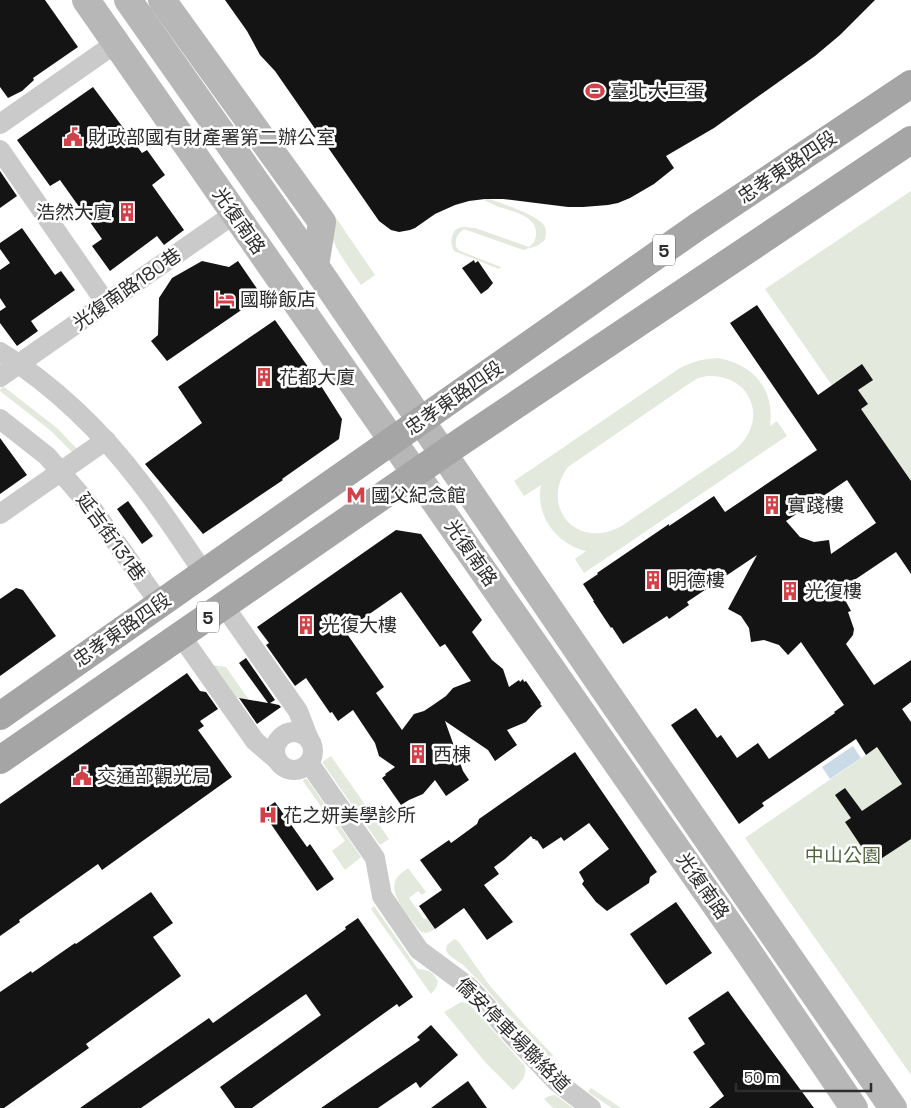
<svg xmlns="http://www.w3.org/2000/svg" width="911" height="1108" font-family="'Space Grotesk','Noto Sans TC',sans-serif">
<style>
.green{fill:#e3e9dc;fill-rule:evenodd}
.water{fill:#cadbe7}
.building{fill:#141414;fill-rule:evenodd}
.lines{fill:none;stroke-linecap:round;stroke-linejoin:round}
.minor{stroke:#cacaca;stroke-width:20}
.secondary{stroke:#b7b7b7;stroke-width:28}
.primary{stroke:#a5a5a5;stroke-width:28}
.labels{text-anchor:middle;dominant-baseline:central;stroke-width:5;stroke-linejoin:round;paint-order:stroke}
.shield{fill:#fff;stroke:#6c6c6c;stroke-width:1}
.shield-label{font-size:18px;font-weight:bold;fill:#2d2d2d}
.poi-label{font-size:19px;fill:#2d2d2d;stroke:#fff;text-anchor:start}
.street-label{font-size:19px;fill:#2d2d2d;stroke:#fff}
.park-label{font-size:19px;fill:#50643f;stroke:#fff}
</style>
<rect width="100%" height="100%" fill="#fff"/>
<!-- green -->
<g class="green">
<polygon points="911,191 911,499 765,289"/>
<path d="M485,199H489C501,203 536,215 543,224C547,229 546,234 545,240L537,246L523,250L464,229C457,234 455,239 456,247L460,251L501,267L499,269L454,251C450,243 451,237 455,230L462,227L475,228L529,247C534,243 536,240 536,233C537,216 512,211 499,207C494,205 489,202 484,200Z"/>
<path d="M334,215L375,275L361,285C347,264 330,245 328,219Z"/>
<path d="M718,358C753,364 775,389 770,426L777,421L787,436L584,573L575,559L586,551C556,544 535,515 541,485L524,496L514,481L680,368C694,361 703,359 718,358ZM707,376C752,374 769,420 736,449L620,527C576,550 539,506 568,467L690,383L698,378Z"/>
<polygon points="3,386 57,428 79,451 75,455 51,431 0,391 1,388"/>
<polygon points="212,665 226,667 249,700 235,697"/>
<polygon points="911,724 911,1075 745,838"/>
<polygon points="331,756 389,839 380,845 322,762"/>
<polygon points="304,779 307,779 361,857 345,870 332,851 345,841 303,781"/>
<path d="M408,868L426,892L422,895L418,891L409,898L424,919L427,918L435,929C429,933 426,934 420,931C411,919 390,897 395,882C397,875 403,872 408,868Z"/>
<path d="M374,906L418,969C429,970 432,971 438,981L436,988L431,994L371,909Z"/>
<polygon points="454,939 458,941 490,986 529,1030 553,1055 550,1058 509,1015 481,983 463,965 449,955 446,950 447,945"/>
<path d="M461,1002L466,1003L470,1005L525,1066C527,1077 521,1082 513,1090L485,1062L444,1012Z"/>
<polygon points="591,1088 621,1108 612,1108 588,1092"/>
<polygon points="555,1095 573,1108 553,1108 544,1099 549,1096"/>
</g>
<!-- water -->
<polygon class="water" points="853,746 861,758 830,779 822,767"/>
<!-- building -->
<g class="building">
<polygon points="0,0 45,0 78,47 33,78 34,80 22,91 8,98 0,87"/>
<polygon points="225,0 875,0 840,35 815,56 714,128 666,156 674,168 654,184 630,198 618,203 608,205 583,207 568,207 503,199 485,199 469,201 455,205 435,214 415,228 410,230 399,232 391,230 379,221 275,71 260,55 247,31"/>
<polygon points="93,87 142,153 147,150 165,175 152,185 184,230 164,245 157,236 110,271 92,246 102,239 60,180 50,186 17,140"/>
<polygon points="0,171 17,196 0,208"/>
<polygon points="22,228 55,275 61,271 75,290 31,321 38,331 17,346 0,323 0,311 6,307 0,298 0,270 10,263 0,249 0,243"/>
<polygon points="474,260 475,263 478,261 493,283 488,289 481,294 462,268"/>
<polygon points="202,261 229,267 238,261 262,296 167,361 151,341 158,335 159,298 172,278"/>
<path d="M757,305L818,395L862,364L873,380L858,390L868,404L861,409L911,481V574L896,552L844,587V598L851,611L848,612L854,629L853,635L846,644L874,685L911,660V702L902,709L911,722V839L873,864L845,822L851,818L835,795L845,788L862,811L902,784L877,747L866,755L856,739L762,803L764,806L739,824L671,725L696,708L717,738L721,735L737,758L758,743L769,759L835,713L834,712L844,705L801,642L788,655L779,645L764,640L751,642L749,628L741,616L728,609L757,555L687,602L689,605L669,619L667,616L623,644L612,627L611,628L593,601H594L583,584L598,574L597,573L669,524V526L714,496L725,512L817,450L730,323ZM847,480L876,523L831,554L829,540L814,542L800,537L786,521Z"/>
<polygon points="275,320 318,381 342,419 339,439 282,479 283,480 203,534 145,464 202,423 178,387"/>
<polygon points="0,438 27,475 0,494"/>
<polygon points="128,501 153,536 142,544 117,509"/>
<path d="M396,530L421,534L482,620L472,632L492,660L503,669L509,687L519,680L520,682L523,679L524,682L526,681L541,703L540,704L542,706L537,710L526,722L507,730L517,745L495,761L488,750L445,721L463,771L469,780L446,796L435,780L423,794L409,800L401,805L382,778L386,775L385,774L395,767L379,756L375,743L353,710L338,721L332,712L330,713L306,678L295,686L266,645L269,643L257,627ZM401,592L440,647L445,644L471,681L453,688L446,696L433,705L424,711L414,714L402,730L376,693L384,687L345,631Z"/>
<polygon points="16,588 23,590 56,636 0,676 0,599"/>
<polygon points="246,658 275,700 270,703 279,705 281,707 257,724 239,698 268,703 239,663"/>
<polygon points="187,673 200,691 206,692 218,709 200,721 204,726 198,730 232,777 102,870 98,864 19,920 20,922 0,936 0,804"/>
<polygon points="575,752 657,872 650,877 649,883 607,911 596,902 582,884 584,881 579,872 609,849 589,823 564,841 561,837 543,849 537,840 536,841 535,839 533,839 531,836 505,859 494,867 499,874 484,885 513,922 487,940 464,908 435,929 419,906 442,890 420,860 449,840 451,843 477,824 479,819"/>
<polygon points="275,802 307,847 310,844 334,879 317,891 262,811"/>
<polygon points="151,892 173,923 153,937 181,976 86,1044 89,1048 4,1108 0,1108 0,992 31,971 32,973 75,943 76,944"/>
<polygon points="676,902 712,953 666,985 630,934"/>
<polygon points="358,918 413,997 399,1007 397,1004 252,1108 235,1108 220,1087 321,1015 306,994 141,1108 80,1108 209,1018 213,1023 346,929 345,927"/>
<polygon points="728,991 746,1016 814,1108 709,1108 724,1096 693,1052 705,1044 688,1018"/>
<polygon points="431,1025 458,1055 420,1088 416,1082 378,1108 321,1108 420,1040 417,1037"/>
<polygon points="468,1081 487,1108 431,1108"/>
</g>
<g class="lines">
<!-- minor -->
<g class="minor">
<polyline points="0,124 116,43"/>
<polyline points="0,150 106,303"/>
<path d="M0,352C53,384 103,433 140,482C163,511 183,543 204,573"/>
<polyline points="0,377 234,214"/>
<polyline points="0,419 47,456 91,507 160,604"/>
<polyline points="0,514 106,440"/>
<polyline points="224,606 298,711 308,737"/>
<polyline points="181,636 255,741 276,759"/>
<circle cx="294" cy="751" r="19"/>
<polyline points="309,763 375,858 382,896 419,950 469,987 514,1037 557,1082 591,1108"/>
</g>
<!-- secondary -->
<g class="secondary">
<polyline points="86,0 747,950 854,1108"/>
<polyline points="128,0 315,266"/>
<polyline points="162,0 322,222 315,266 617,708 893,1108"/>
</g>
<!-- primary -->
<g class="primary">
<polyline points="0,716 697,227 911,84"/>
<polyline points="0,760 462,441 911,140"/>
</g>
</g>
<!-- icons -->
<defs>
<g id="stadium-bare" transform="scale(1.5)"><path d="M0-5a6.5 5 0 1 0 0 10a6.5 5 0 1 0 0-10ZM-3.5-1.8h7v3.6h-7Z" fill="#d34148" stroke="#fff" stroke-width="2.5" paint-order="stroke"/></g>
<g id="civic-bare" transform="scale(1.5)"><path d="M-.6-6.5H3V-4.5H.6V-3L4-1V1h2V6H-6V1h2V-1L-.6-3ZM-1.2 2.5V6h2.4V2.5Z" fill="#d34148" stroke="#fff" stroke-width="2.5" paint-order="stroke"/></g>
<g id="building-bare" transform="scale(1.5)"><path d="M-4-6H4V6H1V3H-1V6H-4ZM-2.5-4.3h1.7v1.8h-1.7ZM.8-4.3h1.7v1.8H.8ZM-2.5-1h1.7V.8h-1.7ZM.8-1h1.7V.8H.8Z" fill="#d34148" stroke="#fff" stroke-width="2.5" paint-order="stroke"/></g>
<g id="hotel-bare" transform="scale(1.5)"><path d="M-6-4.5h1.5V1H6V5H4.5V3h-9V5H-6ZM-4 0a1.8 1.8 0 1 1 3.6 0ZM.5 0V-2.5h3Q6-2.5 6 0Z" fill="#d34148" stroke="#fff" stroke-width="2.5" paint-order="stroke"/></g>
<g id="metro-bare" transform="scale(1.5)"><path d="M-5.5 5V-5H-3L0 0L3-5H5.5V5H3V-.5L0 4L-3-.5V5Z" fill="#d34148" stroke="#fff" stroke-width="2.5" paint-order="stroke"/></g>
<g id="hospital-bare" transform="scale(1.5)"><path d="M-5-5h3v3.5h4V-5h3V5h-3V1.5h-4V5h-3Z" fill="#d34148" stroke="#fff" stroke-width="2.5" paint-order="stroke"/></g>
</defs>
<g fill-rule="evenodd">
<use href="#stadium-bare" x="595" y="91"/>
<use href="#civic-bare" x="73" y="137"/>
<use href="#building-bare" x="127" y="212"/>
<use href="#hotel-bare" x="225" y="299"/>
<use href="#building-bare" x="264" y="377"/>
<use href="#metro-bare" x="356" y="495"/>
<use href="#building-bare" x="772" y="505"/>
<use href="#building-bare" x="653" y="580"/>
<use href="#building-bare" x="790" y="591"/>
<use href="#building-bare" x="306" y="625"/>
<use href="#building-bare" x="418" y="754"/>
<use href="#civic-bare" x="82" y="776"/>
<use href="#hospital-bare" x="268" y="815"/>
</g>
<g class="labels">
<!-- shield labels -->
<g class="shield">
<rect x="653" y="234.5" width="22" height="31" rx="4"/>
<rect x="197" y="601.5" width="22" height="31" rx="4"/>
</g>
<g class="shield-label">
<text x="664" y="250">5</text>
<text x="208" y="617">5</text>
</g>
<!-- poi labels -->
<g class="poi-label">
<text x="610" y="91">臺北大巨蛋</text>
<text x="88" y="137">財政部國有財產署第二辦公室</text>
<text x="112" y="212" text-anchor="end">浩然大廈</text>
<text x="240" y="299">國聯飯店</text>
<text x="279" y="377">花都大廈</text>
<text x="371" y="495">國父紀念館</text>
<text x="787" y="505">實踐樓</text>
<text x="668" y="580">明德樓</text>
<text x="805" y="591">光復樓</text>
<text x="321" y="625">光復大樓</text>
<text x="433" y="754">西棟</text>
<text x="97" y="776">交通部觀光局</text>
<text x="283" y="815">花之妍美學診所</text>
</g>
<!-- street labels -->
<g class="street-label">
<text transform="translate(787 167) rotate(-34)">忠孝東路四段</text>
<text transform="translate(239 221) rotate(55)">光復南路</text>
<text transform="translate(127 289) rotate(-35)">光復南路180巷</text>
<text transform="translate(454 398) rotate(-35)">忠孝東路四段</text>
<text transform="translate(111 537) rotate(54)">延吉街131巷</text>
<text transform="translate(471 553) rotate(55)">光復南路</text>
<text transform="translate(122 630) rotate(-35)">忠孝東路四段</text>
<text transform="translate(703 886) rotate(55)">光復南路</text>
<text transform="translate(513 1035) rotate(45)">僑安停車場聯絡道</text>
</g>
<!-- park labels -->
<g class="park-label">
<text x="843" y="855">中山公園</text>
</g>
</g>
<!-- scale -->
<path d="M736 1083v8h135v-8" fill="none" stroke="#2d2d2d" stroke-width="2.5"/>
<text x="744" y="1083" font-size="15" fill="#2d2d2d" stroke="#ffffff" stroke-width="4" paint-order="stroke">50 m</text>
</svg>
